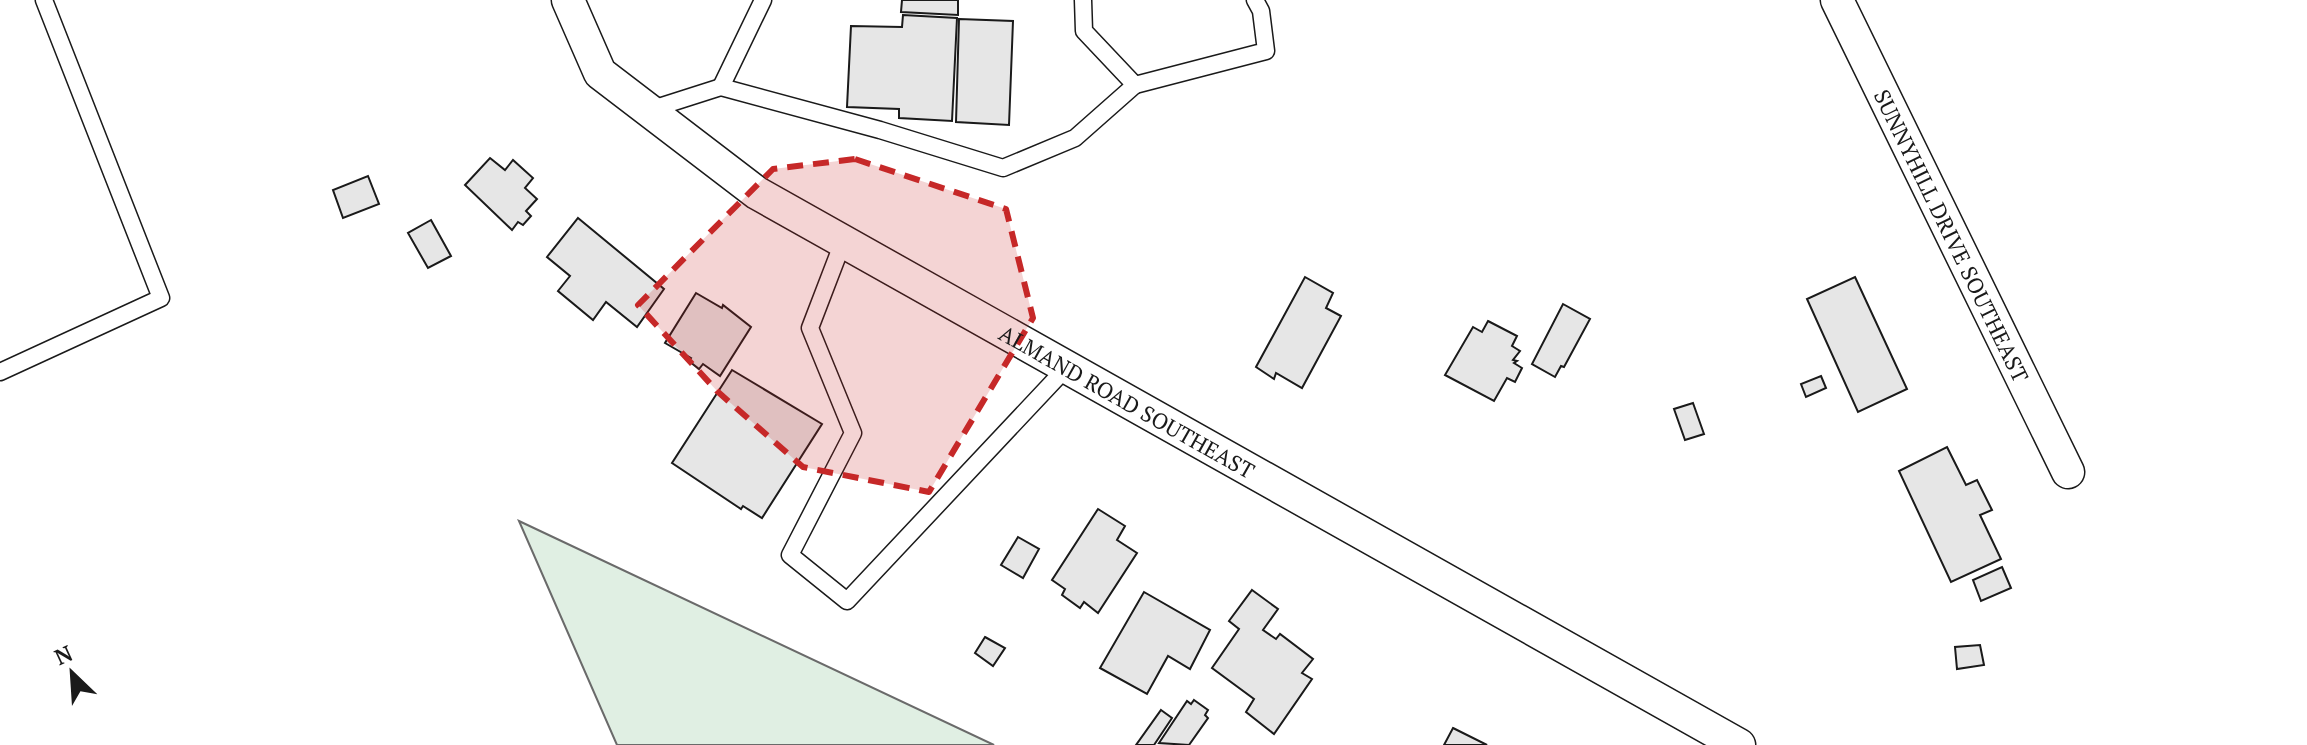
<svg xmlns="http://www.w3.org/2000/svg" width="2307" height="745" font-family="'PT Serif',serif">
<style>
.green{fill:#e0efe3;stroke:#6a6a6a;stroke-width:2}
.building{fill:#e6e6e6;stroke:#1a1a1a;stroke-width:2}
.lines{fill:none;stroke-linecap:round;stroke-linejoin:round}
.lane-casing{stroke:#1a1a1a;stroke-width:19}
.street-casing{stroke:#1a1a1a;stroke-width:35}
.lane{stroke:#fff;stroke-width:16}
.street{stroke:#fff;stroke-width:32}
.marked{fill:#c62828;fill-opacity:0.2;stroke:#c62828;stroke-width:6;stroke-dasharray:16 10;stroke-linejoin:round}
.labels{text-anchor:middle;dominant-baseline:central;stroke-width:6;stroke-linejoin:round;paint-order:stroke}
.street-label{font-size:22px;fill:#1a1a1a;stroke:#fff}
</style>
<rect width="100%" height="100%" fill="#fff"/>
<!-- green -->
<polygon class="green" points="519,521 994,745 617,745"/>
<!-- building -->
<g class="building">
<polygon points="902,0 958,0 958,15 901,12"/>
<polygon points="903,15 957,18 952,121 899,118 899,109 847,107 851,26 902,27"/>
<polygon points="959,19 1013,21 1009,125 956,122"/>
<polygon points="490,158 505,170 513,160 533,178 525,188 537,199 526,211 531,216 523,225 518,222 512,230 465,185"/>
<polygon points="368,176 379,204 343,218 333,190"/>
<polygon points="578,218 664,289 637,327 606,302 593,320 558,291 570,276 547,257"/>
<polygon points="431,220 451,256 428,268 408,233"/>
<polygon points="1305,277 1333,293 1326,308 1341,316 1302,388 1276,373 1274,379 1256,367"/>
<polygon points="1855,277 1907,389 1858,412 1807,299"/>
<polygon points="696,293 722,308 723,305 751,327 720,376 703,364 699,369 689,361 691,358 665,343"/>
<polygon points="1563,304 1590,319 1564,367 1561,366 1555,377 1532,364"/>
<polygon points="1488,321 1517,336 1512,346 1520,351 1513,360 1517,361 1514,363 1522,368 1515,382 1507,378 1494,401 1445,375 1473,327 1482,332"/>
<polygon points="732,370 822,424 762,518 743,506 741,509 672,463"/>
<polygon points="1821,376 1826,388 1806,397 1801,384"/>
<polygon points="1693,403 1704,434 1685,440 1674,409"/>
<polygon points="1947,447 1966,485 1977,480 1992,510 1980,515 2001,559 1951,582 1899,471"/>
<polygon points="1098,509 1125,526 1117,540 1137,553 1098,613 1084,602 1080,608 1062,595 1065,589 1052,580"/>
<polygon points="1018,537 1039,549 1023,578 1001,565"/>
<polygon points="2002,567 2011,588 1981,601 1973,580"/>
<polygon points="1252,590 1278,609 1263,630 1276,639 1280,634 1313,659 1302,673 1312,679 1274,734 1246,712 1254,699 1212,668 1239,629 1229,621"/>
<polygon points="1144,592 1210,630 1190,669 1168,656 1147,694 1100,668"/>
<polygon points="985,637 1005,648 993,666 975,653"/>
<polygon points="1980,645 1984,665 1957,669 1955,647"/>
<polygon points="1194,700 1208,710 1205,715 1208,718 1189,745 1159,743 1187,701 1191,704"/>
<polygon points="1161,710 1172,718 1154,745 1136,745"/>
<polygon points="1453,728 1487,745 1444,745"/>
</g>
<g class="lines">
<!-- lane casing -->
<g class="lane-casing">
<g id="lane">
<polyline points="1083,0 1084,31 1135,85 1266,51 1261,11 1255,0"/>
<polyline points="721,87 763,0"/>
<polyline points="649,110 721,87 880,130 1003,168 1075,138 1135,85"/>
<polyline points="843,242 810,328 853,433 790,555 847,601 1067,367"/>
<polyline points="0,372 161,298 44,0"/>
</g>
</g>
<!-- street casing -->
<g class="street-casing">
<g id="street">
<path id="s1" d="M568,0L600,73L757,193L1739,745"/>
<path id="s2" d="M1837,0L2068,472"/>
</g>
</g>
<!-- lane -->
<use href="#lane" class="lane"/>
<!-- street -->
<use href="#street" class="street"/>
</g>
<!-- marked area -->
<path class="marked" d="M855,159L1006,209L1033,318L929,492L803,467L717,391L638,305L773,169Z"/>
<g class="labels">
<!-- street labels -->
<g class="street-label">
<text stroke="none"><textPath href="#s2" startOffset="262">SUNNYHILL DRIVE SOUTHEAST</textPath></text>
<text stroke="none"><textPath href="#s1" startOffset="702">ALMAND ROAD SOUTHEAST</textPath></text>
</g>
</g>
<!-- north arrow -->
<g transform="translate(72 673) rotate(335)" stroke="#ffffff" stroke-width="6" paint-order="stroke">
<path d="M0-6L14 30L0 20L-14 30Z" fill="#1a1a1a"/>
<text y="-12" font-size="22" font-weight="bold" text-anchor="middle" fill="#1a1a1a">N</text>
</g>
</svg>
